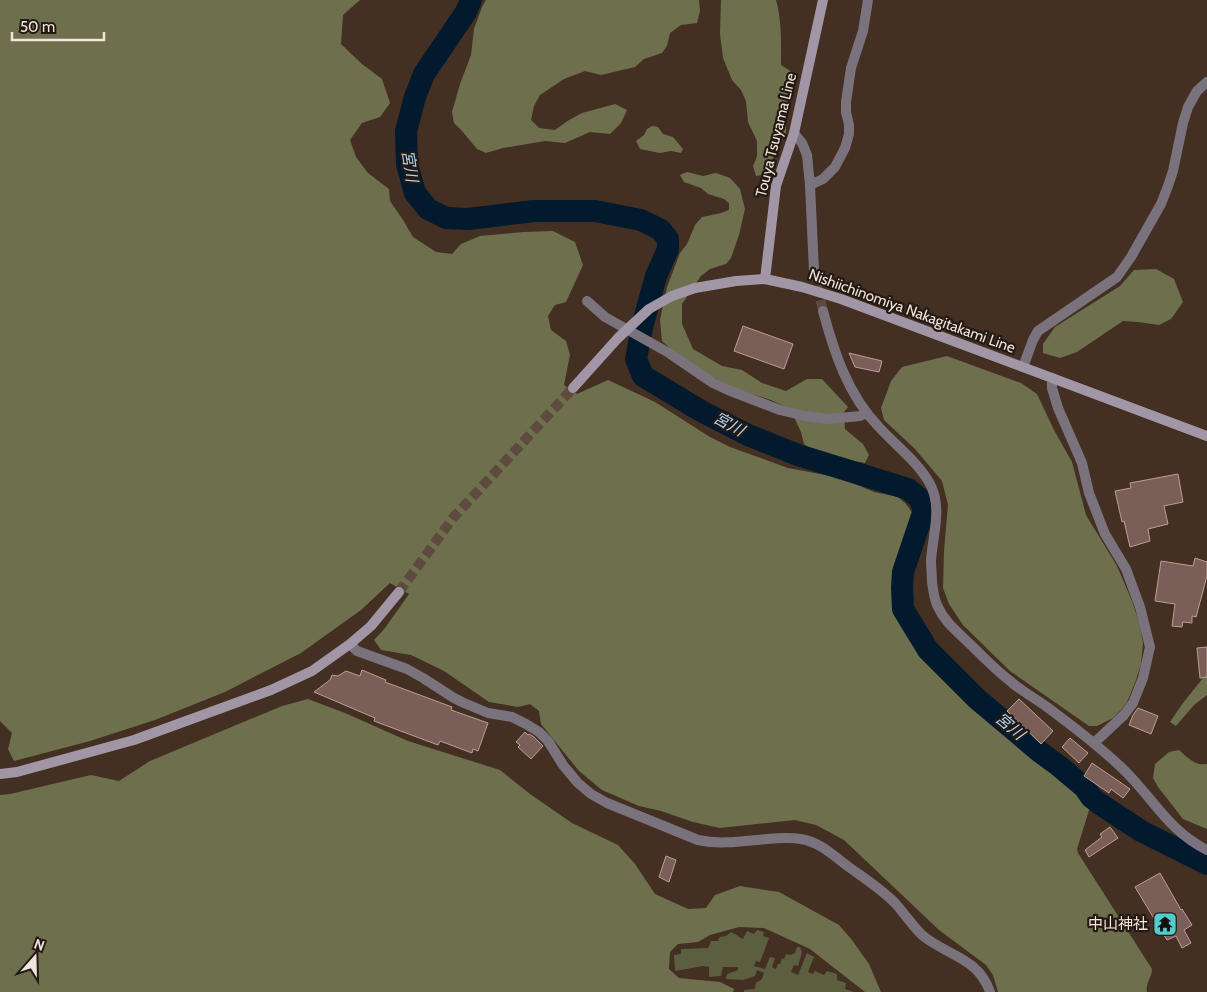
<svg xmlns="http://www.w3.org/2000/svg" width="1207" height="992" font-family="Cabin,'Noto Sans JP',sans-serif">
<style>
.green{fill:#5c5e40}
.forest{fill:#6e704d}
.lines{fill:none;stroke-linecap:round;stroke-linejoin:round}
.river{stroke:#011a2e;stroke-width:22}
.building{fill:#7a5e58;stroke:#bd9e97}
.street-tunnel{stroke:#5e4a3f;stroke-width:10;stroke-dasharray:10 5;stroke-linecap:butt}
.secondary-tunnel{stroke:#5e4a3f;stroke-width:10;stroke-dasharray:10 5;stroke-linecap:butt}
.street{stroke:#7a737d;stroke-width:10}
.secondary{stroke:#a196a5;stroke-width:10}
.secondary-bridge{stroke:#a196a5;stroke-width:10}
.labels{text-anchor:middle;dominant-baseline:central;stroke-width:4.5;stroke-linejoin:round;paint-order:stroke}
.street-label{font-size:15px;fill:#f2e3dc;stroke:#231a14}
.poi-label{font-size:15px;fill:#f2e3dc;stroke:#231a14;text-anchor:end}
.water-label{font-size:16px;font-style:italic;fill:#abd4f7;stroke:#231a14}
</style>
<rect width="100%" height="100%" fill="#442f23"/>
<!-- green -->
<polygon class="green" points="757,930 764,932 763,936 769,938 760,962 756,961 754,966 765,969 770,957 775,958 772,967 776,969 778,964 780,964 782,958 784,959 786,954 790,955 795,953 797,947 800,947 802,952 798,966 794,965 791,972 798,975 807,953 814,957 808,972 813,974 815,971 824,975 827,971 837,974 837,980 846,983 845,989 854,992 744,992 744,990 755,989 756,983 762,979 764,973 757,970 755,976 743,980 726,979 727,974 738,970 738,967 723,967 721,976 709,977 709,967 703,966 675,971 674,955 681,954 681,949 708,948 711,941 718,941 720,937 726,936 731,932 743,939 747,931 754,934"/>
<!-- forest -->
<g class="forest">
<path d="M0,0H360L343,15L341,44L362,64L382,79L390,103L380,117L362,123L350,140L356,157L368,173L389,189L390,201L403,220L413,237L436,252L452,254L461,244L480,236L523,232L553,231L575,242L583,265L566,302L555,305L548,316L551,330L566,341L570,355L564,385L577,394L608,380L655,402L710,437L730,447L788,468L841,478L874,492L898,497L906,504L911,511L914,517V524L894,580V590L897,603L926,655L933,663L1022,743L1081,790C1085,795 1089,800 1090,807L1077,849L1078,853L1152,969C1152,978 1145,983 1147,992H998L993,975L986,965L939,930L844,840L816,825L795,820L720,828L693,822L661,811L639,806L602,790L579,771L541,724L539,711L530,704L518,707L489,702L444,671L411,655L381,650L374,640L385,628L409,594L390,583L361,610L301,653L225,692L155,720L90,741L14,761L8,749L12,733L0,721Z"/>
<polygon points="486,0 699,0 700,11 697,23 681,25 670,33 667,46 662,53 644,59 635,67 601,75 585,71 564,79 540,95 534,106 531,120 539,128 555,130 569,120 582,113 615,104 627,110 621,123 610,134 590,132 565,143 545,141 503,148 486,153 477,149 462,131 454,123 452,112 460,84 471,55 474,29 482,7"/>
<path d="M721,0H776C782,21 781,43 781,65L792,72L795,84L786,115V135L779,144L766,174L756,176L753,166L757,156V141L748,122L746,101L741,90L732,80L723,58L720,34Z"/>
<polygon points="652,126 658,127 663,134 673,137 683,149 681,153 671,151 660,153 640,149 636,141 644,135 647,129"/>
<polygon points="687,172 703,176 716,173 730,178 740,189 745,209 739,235 731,258 726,264 710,269 701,276 682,304 682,324 693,349 722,366 742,370 762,383 786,391 807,379 822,379 848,407 844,412 845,429 863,444 869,455 865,463 817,454 804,444 801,432 790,409 771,400 731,387 705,373 671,349 662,341 660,320 667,287 680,253 687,244 695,225 702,217 721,213 729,210 729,203 724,199 708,194 701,188 684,182 680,175"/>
<polygon points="1156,269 1174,279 1183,302 1171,319 1159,325 1138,322 1123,321 1077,352 1060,358 1043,353 1043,344 1055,327 1120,286 1134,270"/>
<polygon points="947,356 1021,383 1037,394 1054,430 1072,462 1086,515 1117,566 1132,601 1139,622 1143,643 1141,664 1135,683 1127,702 1121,710 1113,718 1097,726 1089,726 1010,671 963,625 949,604 943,588 944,551 948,505 942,481 915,449 884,420 881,408 891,381 902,367"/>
<polygon points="1207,676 1207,695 1194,705 1176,726 1170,722 1183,703 1203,678"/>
<polygon points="308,699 345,713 408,741 500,770 530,794 572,823 618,845 635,864 655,894 688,909 706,908 715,895 740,886 779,892 839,925 852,940 869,964 881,992 865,992 810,949 764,928 739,927 710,935 698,942 678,944 670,952 669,969 679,978 720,982 734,989 733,992 0,992 0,795 10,794 91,775 119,781 150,761 282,706"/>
<path d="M1179,750C1188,758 1195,766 1207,764V829L1183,819L1158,787L1153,778L1155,764L1169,752Z"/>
</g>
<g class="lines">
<!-- river -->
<polyline class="river" points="471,0 466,12 424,74 415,97 406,131 407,164 415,193 428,209 446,218 468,219 534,211 595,211 641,220 661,230 668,239 668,249 656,276 642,327 636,359 643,376 701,411 748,435 798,455 908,489 919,498 924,510 903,572 902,588 903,609 928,650 976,698 1040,752 1059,766 1084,787 1091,797 1100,804 1141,831 1207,864"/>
</g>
<!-- building -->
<g class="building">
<polygon points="743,326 793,344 784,369 734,351"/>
<polygon points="849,353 882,361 879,372 855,367"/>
<polygon points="1178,474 1183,502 1164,506 1168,524 1148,529 1150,541 1130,547 1124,521 1122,522 1115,491 1131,488 1130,483"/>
<polygon points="1195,558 1207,562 1207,576 1196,617 1192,616 1192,623 1183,622 1182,627 1172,626 1175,604 1155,601 1161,561 1193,566"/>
<polygon points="1207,647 1207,677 1200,678 1197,648"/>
<polygon points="362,670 386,680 385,682 452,707 451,710 488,723 478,751 473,749 472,753 440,741 438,745 374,721 375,718 314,692 330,680 332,675 338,676 346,671 360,676"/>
<polygon points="1019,699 1053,731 1041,744 1007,711"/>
<polygon points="1138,708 1158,716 1151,734 1129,725 1133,715"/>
<polygon points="525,732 528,735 529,734 534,737 543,746 531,759 518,747 520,745 516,742"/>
<polygon points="1070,738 1088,753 1079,763 1062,747"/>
<polygon points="1092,763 1130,789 1123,798 1111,789 1109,793 1084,776"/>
<polygon points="1110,827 1118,838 1089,857 1085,850 1102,837 1100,834"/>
<polygon points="666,856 676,860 669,882 659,877"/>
<polygon points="1160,873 1181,910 1182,909 1192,925 1184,930 1191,943 1182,948 1176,936 1167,940 1135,887"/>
</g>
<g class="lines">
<!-- street-tunnel -->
<polyline class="street-tunnel" points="814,271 823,311"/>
<!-- secondary-tunnel -->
<polyline class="secondary-tunnel" points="399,592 453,518 573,388"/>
<!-- street -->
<g class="street">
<polyline points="794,133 802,143 807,155 810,185 814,271"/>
<polyline points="810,185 823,179 835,167 845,148 849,134 849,125 846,112 846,102 851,68 863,31 868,0"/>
<polyline points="587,301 605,317 669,353 713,383 728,390 780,410 805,416 829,419 860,416 867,413"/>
<path d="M823,311C834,352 848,395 878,426C895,445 916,460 929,482C943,506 933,534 931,560C931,567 932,575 932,582C933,590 934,598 937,605C945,623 957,631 971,645C983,657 996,670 1010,681C1021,691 1035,698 1047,707C1074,727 1102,748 1126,772C1154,800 1170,832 1207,850"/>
<polyline points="1023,367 1033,340 1038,331 1117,277 1131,257 1161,204 1168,186 1173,171 1183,123 1188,107 1197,91 1207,82"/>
<polyline points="1052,378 1052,388 1058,408 1082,463 1089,493 1105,534 1126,569 1140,607 1150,647 1143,678 1133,703 1124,715 1094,743"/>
<path d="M350,644L357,651L407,669L423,678L454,698L464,703L488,713L512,717L526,724L539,732L548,741L563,765L578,783L591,794L607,803L698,840C721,845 744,841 767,839C778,838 790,837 801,839C821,842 837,859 853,870C867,880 882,890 895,903C904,913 912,925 922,935C947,956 978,957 990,992"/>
</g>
<!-- secondary -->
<g class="secondary">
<polyline points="765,279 776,186 794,133 823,0"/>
<polyline points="695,288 736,281 765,279 802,287 841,299 1207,436"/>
<polyline points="0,774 17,772 134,740 271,690 312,671 350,644 371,626 399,592"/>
</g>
<!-- secondary-bridge -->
<polyline class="secondary-bridge" points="573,388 618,338 649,309 672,296 695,288"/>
</g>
<!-- icons -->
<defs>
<g id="temple-square" transform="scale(1.25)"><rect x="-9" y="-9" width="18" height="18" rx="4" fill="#52cdce" stroke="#231a14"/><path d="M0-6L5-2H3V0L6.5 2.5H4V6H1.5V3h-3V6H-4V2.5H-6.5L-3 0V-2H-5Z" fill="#111"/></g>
</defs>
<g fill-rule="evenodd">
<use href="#temple-square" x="1165" y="924"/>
</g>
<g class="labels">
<!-- street labels -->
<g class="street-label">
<text transform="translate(776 135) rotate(-76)">Touya Tsuyama Line</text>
<text transform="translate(912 311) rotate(20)">Nishiichinomiya Nakagitakami Line</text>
</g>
<!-- poi labels -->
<g class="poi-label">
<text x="1148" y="924">中山神社</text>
</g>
<!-- water labels -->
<g class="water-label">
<text transform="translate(410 166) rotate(81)">宮川</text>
<text transform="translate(729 424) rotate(29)">宮川</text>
<text transform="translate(1010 726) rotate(40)">宮川</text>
</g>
</g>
<!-- north arrow -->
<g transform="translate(35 957) rotate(20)" stroke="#231a14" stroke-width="4" paint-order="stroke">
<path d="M0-4L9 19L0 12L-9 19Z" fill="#f2e3dc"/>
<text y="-8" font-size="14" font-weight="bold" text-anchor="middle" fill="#f2e3dc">N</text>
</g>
<!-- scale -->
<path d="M12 32v8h92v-8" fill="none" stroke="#f2e3dc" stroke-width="2.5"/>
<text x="20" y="32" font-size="15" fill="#f2e3dc" stroke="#231a14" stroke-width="4" paint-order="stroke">50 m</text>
</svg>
